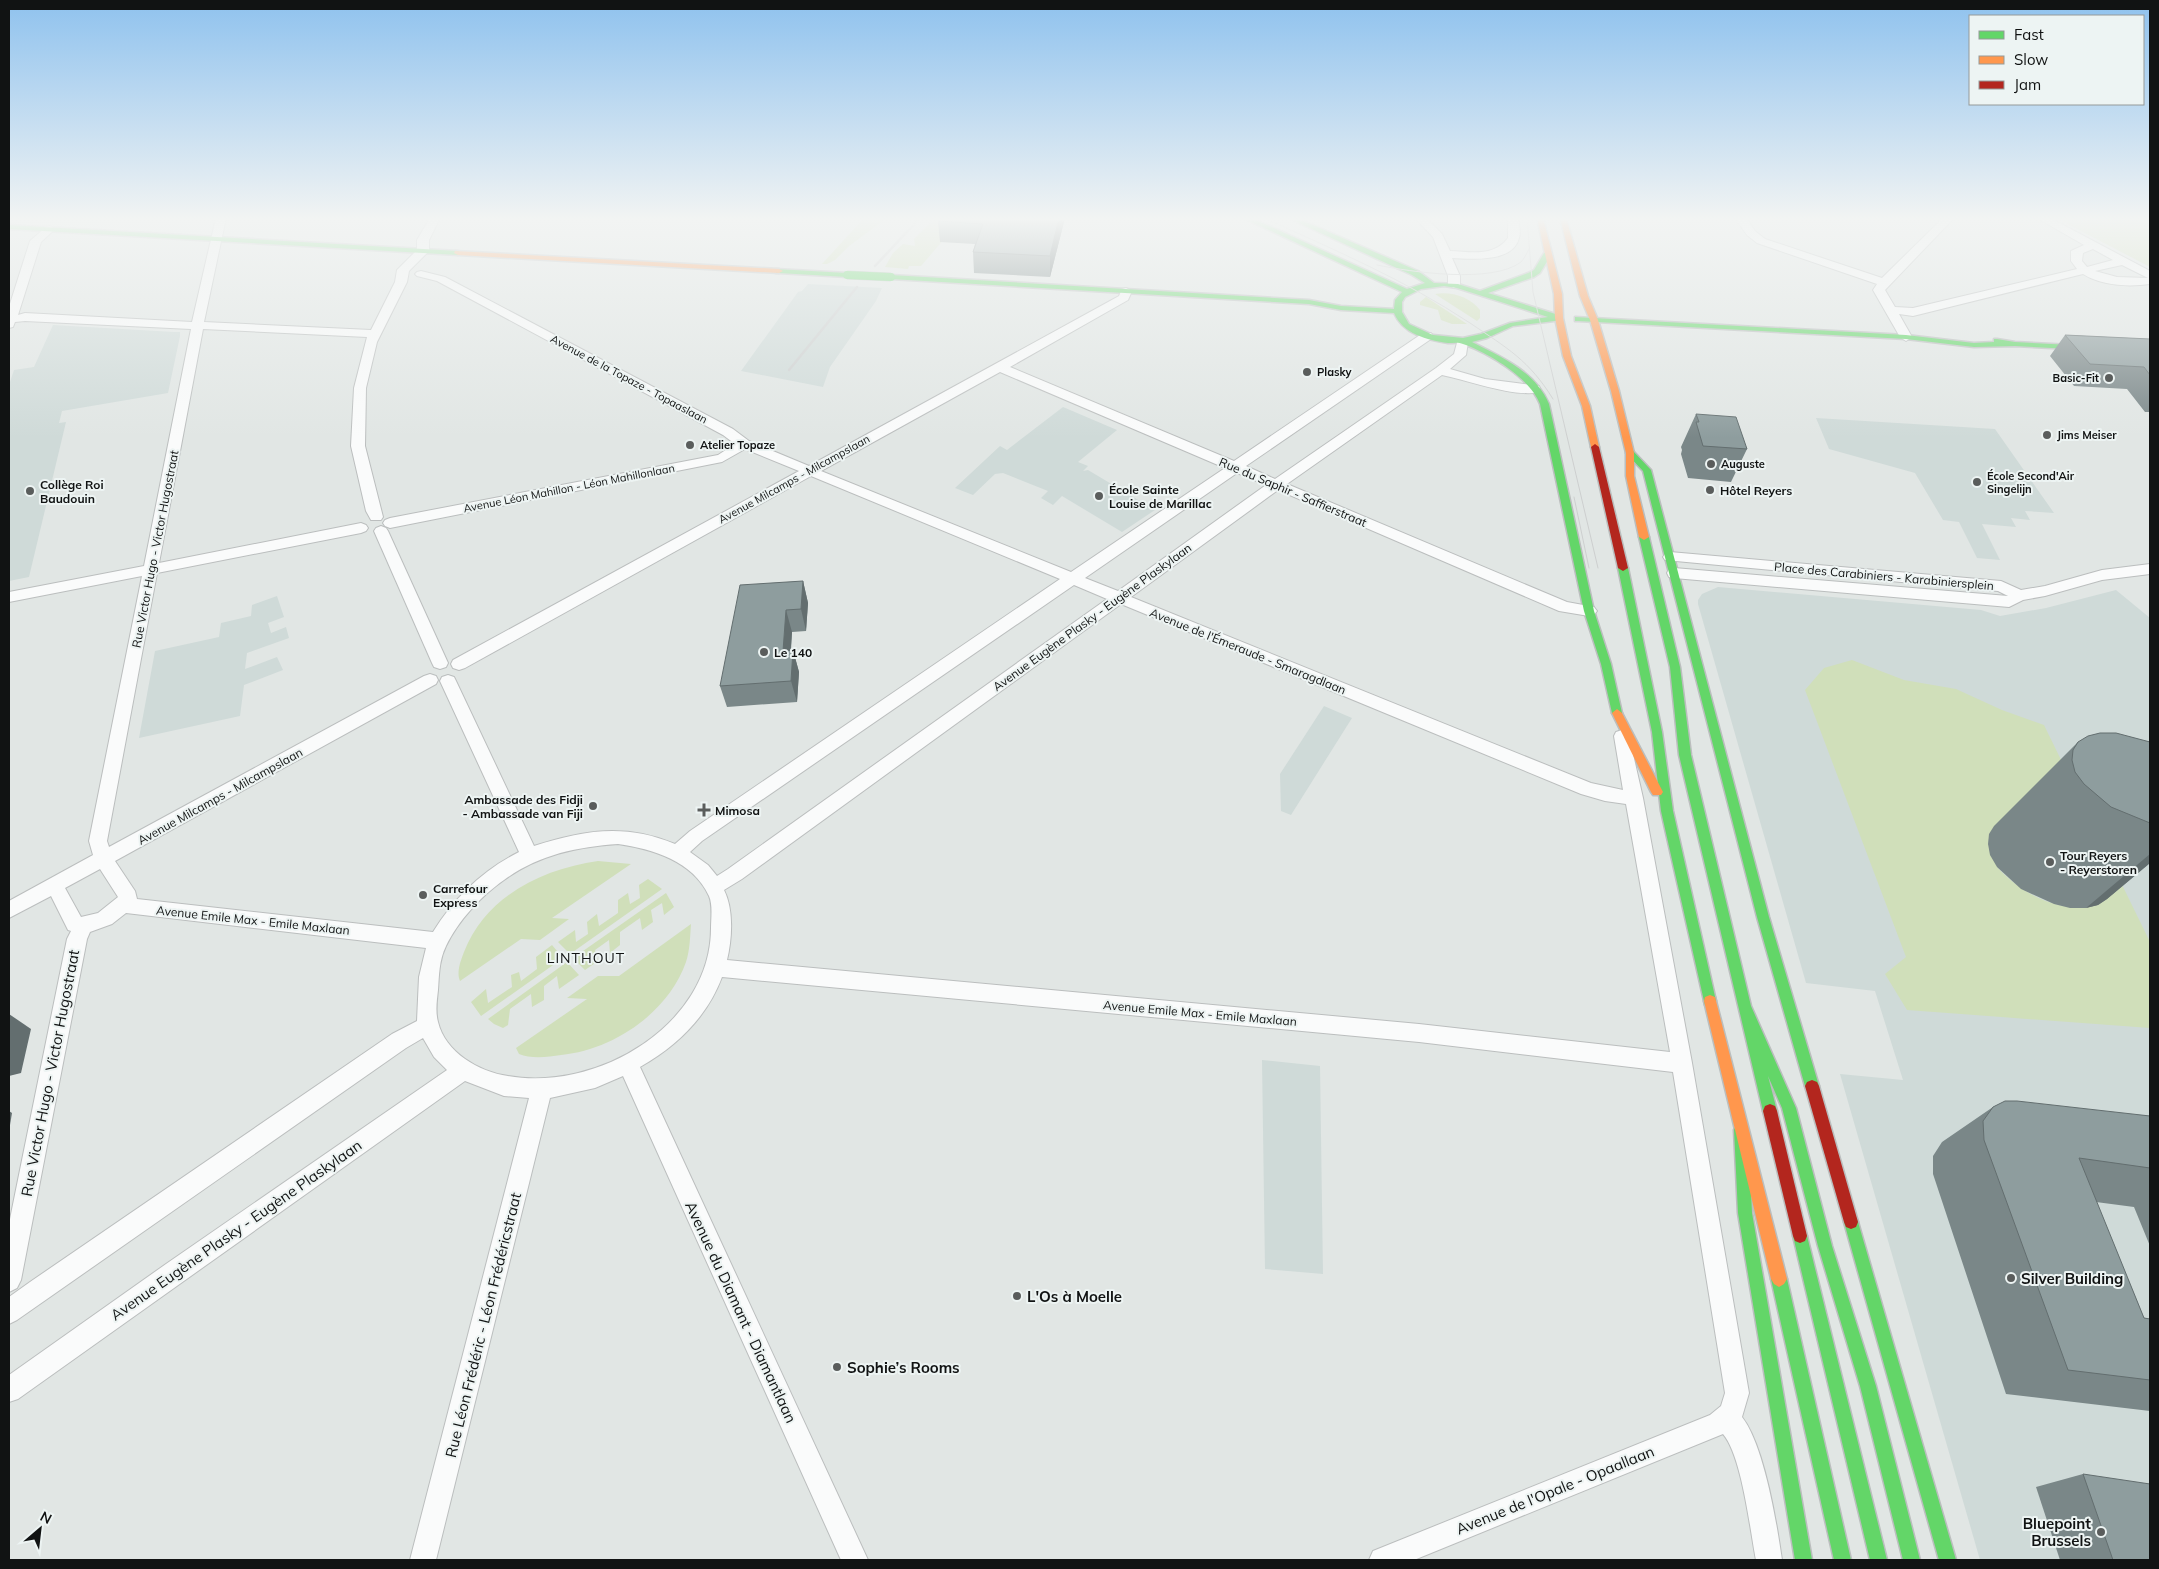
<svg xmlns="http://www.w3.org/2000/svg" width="2159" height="1569" font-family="Mulish,sans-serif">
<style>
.built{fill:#cfdad8}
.green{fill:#d0dfba;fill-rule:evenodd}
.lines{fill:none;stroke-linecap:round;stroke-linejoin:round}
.street-casing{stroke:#bbbebe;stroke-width:2}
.fast-casing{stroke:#bbbebe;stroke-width:3}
.slow-casing{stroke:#bbbebe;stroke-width:3}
.jam-casing{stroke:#bbbebe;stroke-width:3}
.street{fill:#fafbfb;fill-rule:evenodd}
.fast{fill:#63d668;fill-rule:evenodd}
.slow{fill:#ff974d;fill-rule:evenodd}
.jam{fill:#b3261e;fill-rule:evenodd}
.tram{stroke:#cdcfcf;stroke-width:1}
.rail{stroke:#cdcfcf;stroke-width:2.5}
.fast-bridge-casing{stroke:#bbbebe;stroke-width:9;stroke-linecap:butt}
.fast-bridge{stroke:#63d668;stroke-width:8}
.wall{fill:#7a8788}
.shaded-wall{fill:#636e6f}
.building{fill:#8e9d9e;stroke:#636e6f}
.poi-dot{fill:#5a5d5c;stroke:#edf4f3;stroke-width:2}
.labels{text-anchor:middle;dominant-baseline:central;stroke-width:4;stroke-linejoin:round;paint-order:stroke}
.far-poi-label{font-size:11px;font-weight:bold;fill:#111313;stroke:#edf4f3;text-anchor:start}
.far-street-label{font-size:11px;fill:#111313;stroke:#edf4f3}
.poi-label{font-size:12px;font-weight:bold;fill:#111313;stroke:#edf4f3;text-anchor:start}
.street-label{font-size:12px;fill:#111313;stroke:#edf4f3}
.neighbourhood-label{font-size:14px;letter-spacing:1px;fill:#111313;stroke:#edf4f3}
.near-street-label{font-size:15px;fill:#111313;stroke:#edf4f3}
.near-poi-label{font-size:15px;font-weight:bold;fill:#111313;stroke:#edf4f3;text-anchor:start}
</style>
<rect width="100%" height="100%" fill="#e1e6e4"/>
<!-- built -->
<g class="built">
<polygon points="808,284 882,288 876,301 830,367 823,387 741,371 798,292 802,291"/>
<polygon points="53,325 174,332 180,332 180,336 168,393 62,411 59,423 66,422 29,577 9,581 9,385 14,370 34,367"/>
<polygon points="1063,407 1117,430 1078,462 1088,466 1083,471 1088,470 1155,510 1122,532 1062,496 1053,505 1041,498 1048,491 1003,473 995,474 973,495 955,488 1000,446 1007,450"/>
<polygon points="1816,418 1995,429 2054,513 2025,511 2030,520 2011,518 2016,527 1982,524 2000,560 1977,558 1959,522 1943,520 1915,473 1829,449"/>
<polygon points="1718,587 1981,610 2000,616 2046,608 2116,590 2150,618 2150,1560 1980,1560 1840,1074 1903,1080 1875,991 1806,983 1698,604 1698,600 1702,594"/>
<polygon points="277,596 284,617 268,623 271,633 286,627 289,638 247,653 245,669 277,657 283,670 244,685 240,716 139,738 155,651 219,637 221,623 251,616 252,605"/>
<polygon points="1324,706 1352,718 1291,815 1281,811 1280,774"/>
<polygon points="1262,1060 1320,1066 1323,1274 1265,1269"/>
</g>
<!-- green -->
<g class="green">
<polygon points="864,218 887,218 849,246 835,260 827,264 822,264"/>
<polygon points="935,218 982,218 957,224 921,266 909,266 908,269 885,267 893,253 903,244 915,246 914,239"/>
<polygon points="2056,218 2150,218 2150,267"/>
<path d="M1435,294C1451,291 1470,297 1480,310V318L1477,321Z"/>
<polygon points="1426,297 1467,324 1452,324 1441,320 1438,310 1420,305 1420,302"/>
<path d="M1852,660L1904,680L1956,689L2002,710L2044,725L2150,942V1028L1907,1010L1885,974L1906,957L1805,690L1824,668ZM1997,867L2086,908C2050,908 2021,893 1997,867Z"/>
<path d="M598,861L631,864L552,918L569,919L540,940L521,939L460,981C456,972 461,960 464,952C486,896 542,869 598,861Z"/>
<polygon points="648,879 662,889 570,954 558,942 575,930 576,942 588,934 587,922 597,914 599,926 618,913 618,900 628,893 630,904 640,898 639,885"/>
<polygon points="666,893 674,907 664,915 662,903 651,910 653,922 642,930 640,918 620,932 620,945 610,953 609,940 595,950 598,961 585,970 573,958"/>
<path d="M691,924C690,937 690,950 686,962C668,1013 613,1050 561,1055C548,1057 531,1059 519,1054L516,1048L587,999L567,998L598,976H619Z"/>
<polygon points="552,945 563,958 481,1016 471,1002 486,989 488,1003 512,987 511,975 519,972 521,981 537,969 536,957"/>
<polygon points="567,962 579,975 559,989 557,976 544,986 544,1000 532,1007 531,994 510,1009 508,1025 503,1028 494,1024 488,1019"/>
</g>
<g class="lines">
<!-- street casing -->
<g class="street-casing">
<g id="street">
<path d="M216,218H226L204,322L371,330L395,282L397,270L417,250V240L430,218H440L429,240V251L409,271L407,282L377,342L366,388L365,446L383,517L381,520H371L366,511L351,446L354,388L367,337L203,329L159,563L361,523L366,525L368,528L366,531L361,533L157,573L107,841L109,847L424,676L430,674L436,676L438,680L436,684L115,861L135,891L137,899L433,932C454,898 483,870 519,852L440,681L442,677L448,675L454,677L456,681L534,846C583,830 626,823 675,844L690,831L1060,579L811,476L465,668L459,670L453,668L451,664L453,660L799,471L745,449L722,462L390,528L385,526L383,523L385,520L390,518L718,455L735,444L723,435L437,281L417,276L415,274L417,272L421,271L445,277L733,429L749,441L809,466L1110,301L1119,296L1122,289L1126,288L1132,291L1128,300L1010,367L1234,461L1423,333H1431L1433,336L1431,339L1246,466L1275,479L1436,368L1454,354L1458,339L1462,338L1468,342L1466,355L1450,369L1485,379L1539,386L1540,389L1539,392C1515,398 1467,380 1442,375L1287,484L1567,602L1594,607L1597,611L1594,615L1589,616L1559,611L1278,490L1131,597L1591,783L1623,790L1614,736L1616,732L1622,730L1628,732L1643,798L1692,1063L1749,1393L1742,1417C1764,1445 1777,1525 1782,1560H1756C1750,1530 1742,1456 1723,1434L1414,1560H1369L1373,1551L1710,1415L1721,1406L1725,1393L1673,1072L1419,1042L722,977C707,1017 677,1046 640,1067L868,1560H841L623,1076L595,1088L550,1098L436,1560H410L529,1098L504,1096L465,1081L18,1399L9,1402V1375L166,1264L447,1070L434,1057L423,1038L406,1048L17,1320L9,1324V1297L30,1282L392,1034L417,1021L419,977L426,948L126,913L112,924L90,932L87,939L21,1280L17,1288L9,1292V1224L67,939L71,931L68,930L51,896L9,918V901L93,855L89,841L142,576L9,602V592L144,566L191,329L25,321L15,322L13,327L9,328V307L30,241L46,227L50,226L55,229L41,242L18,315L25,313L192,322ZM1000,372L1225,468L1071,572L821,471ZM1237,473L1266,485L1118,591L1085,578ZM1074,585L1107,599L728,869L717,876L708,865L690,852L702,841ZM1121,604L1581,794L1605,801L1626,804L1670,1052L1419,1024L727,960C732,939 734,910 724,890L742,879ZM618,844C653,849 693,861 709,896C713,905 711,918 711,928C711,1025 597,1092 508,1076C479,1072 445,1052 438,1022C435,1011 437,1000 438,990C439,975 439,960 446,946C458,921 481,896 504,880C538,855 576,847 618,844ZM100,869L118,897L98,913L81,917L65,888Z"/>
<path d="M1415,218H1426L1442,234L1450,251C1471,252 1494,257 1508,238V218H1518C1519,224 1521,232 1519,238C1513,263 1471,259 1452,258L1460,276V285L1454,288L1448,285V276L1433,237Z"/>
<path d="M1735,218H1746L1755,231L1765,239L1882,278L1943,218H1954L1885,290L1895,307L1913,308L2077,269L2071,261V251L2084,245L2037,218H2050L2150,271V284C2129,287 2102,286 2083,274L1913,316L1899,314L1912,337L1906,341L1900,337L1873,290L1877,284L1757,243L1747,235ZM2093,249L2113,260L2087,267L2082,261L2083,253ZM2122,265L2148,278L2117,277L2095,271Z"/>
<polygon points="381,526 386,528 388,531 448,663 446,667 440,669 434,667 432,663 374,531 376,528"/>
<polygon points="1670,552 2001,581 2021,590 2045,586 2102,570 2150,564 2150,574 2102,580 2045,596 2023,600 2009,607 1674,578 1669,577 1667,573 1669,569 1674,568 2008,596 1998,591 1665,560 1663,557 1665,554"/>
</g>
</g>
<!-- fast casing -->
<g class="fast-casing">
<g id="fast">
<path d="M1243,218H1252L1407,289L1425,283L1412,275L1288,218H1297L1418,271L1434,283L1458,284L1480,291L1528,273L1534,270L1544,253H1550L1551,255L1540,273L1534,277L1488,293L1562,316V320L1513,326L1487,338L1472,342C1501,357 1535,371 1549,404L1594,611L1611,664L1622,713L1621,716L1617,717L1612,713L1601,664L1584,611L1540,404C1530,378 1489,353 1463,344C1459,342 1453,343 1448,343C1427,340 1403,334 1394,313L1341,310L1309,304L891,279L887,277L891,275L1309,300L1341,306L1394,309L1395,300L1402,292ZM1444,286L1457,288L1548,317L1510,323L1481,334L1463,338L1433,335L1409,324L1402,312V302L1405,297L1421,289Z"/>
<polygon points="9,225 458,251 462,253 458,255 9,229"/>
<polygon points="776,269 847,273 851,275 847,277 779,273 776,273"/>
<polygon points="1575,317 1906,335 1974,343 1994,342 1994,339 1997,339 2015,342 2150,349 2150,353 2015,346 1974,347 1906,339 1578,321 1575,321"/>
<polygon points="1630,450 1633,451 1651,470 1769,917 1819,1086 1817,1090 1812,1092 1807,1090 1805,1086 1757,917 1643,471 1626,453"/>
<polygon points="1644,534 1649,537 1680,667 1691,755 1751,1006 1796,1108 1832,1246 1876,1386 1920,1560 1903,1560 1860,1386 1818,1246 1782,1108 1768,1076 1777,1111 1775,1116 1770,1118 1765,1116 1763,1111 1679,755 1670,667 1639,537"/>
<polygon points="1623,565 1628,568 1662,732 1673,811 1716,1001 1715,1005 1710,1007 1705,1005 1704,1001 1661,811 1652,732 1618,568"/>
<polygon points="1741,1123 1746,1125 1748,1130 1752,1213 1812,1560 1795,1560 1738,1213 1734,1130 1736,1125"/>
<polygon points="1851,1215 1856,1217 1858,1222 1956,1560 1939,1560 1844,1222 1846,1217"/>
<polygon points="1800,1229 1805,1231 1807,1236 1887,1560 1870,1560 1793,1236 1795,1231"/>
<polygon points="1779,1271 1784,1274 1787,1279 1851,1560 1834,1560 1771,1279 1774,1274"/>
</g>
</g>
<!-- slow casing -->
<g class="slow-casing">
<g id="slow">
<polygon points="1537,218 1543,218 1562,294 1563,318 1571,356 1590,406 1599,447 1598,449 1592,449 1591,447 1582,406 1563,356 1555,318 1554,294"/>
<polygon points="1560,218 1566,218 1588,296 1598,320 1619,391 1634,453 1634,476 1649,537 1644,540 1639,537 1626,476 1626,453 1611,391 1590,320 1580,296"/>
<polygon points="455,251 779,269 783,271 779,273 458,255 454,253"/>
<polygon points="1617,709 1622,713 1663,792 1661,795 1653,795 1651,792 1612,713"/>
<polygon points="1710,995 1715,997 1716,1001 1787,1279 1784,1284 1779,1287 1774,1284 1771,1279 1704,1001 1705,997"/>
</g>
</g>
<!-- jam casing -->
<g class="jam-casing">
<g id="jam">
<polygon points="1595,444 1599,447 1628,568 1623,571 1618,568 1591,447"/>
<polygon points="1812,1080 1817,1082 1819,1086 1858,1222 1856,1227 1851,1229 1846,1227 1844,1222 1805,1086 1807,1082"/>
<polygon points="1770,1104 1775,1106 1777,1111 1807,1236 1805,1241 1800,1243 1795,1241 1793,1236 1763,1111 1765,1106"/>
</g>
</g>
<!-- street -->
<use href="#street" class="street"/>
<!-- fast -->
<use href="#fast" class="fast"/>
<!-- slow -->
<use href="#slow" class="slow"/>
<!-- jam -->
<use href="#jam" class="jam"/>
<!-- tram -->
<g class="tram">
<path d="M1264,218C1335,250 1405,280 1470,323C1507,348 1529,360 1553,399"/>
<polyline points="1527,218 1533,292 1598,568"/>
<path d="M1377,265C1411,272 1492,284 1521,262C1524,259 1527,253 1529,249"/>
<polyline points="1574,497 1589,568"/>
</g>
<!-- rail -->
<g class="rail">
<polyline points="875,266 920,218"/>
<polyline points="789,370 857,287"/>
</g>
<!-- fast-bridge casing -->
<g class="fast-bridge-casing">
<polyline id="fast-bridge" points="847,275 891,277"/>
</g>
<!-- fast-bridge -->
<use href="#fast-bridge" class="fast-bridge"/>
</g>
<!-- wall -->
<g class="wall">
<polygon points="1065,218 1050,277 974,273 973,252 975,244 940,242 938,221"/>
<polygon points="2065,335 2150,339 2150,412 2145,412 2127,389 2074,386 2050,356"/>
<polygon points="1696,414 1747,449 1731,482 1688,478 1681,454 1682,450 1681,447"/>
<polygon points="803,581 808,603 806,631 792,632 791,650 793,650 799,672 797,702 727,707 720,686"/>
<polygon points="2078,742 2150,742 2150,863 2107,899 2098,905 2086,908 2070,908 2054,904 2021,889 1997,867 1990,855 1988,844 1989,834 1994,826"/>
<polygon points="1993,1107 2150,1116 2150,1246 2134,1207 2096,1202 2144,1318 2150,1319 2150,1411 2006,1394 1933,1174 1933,1156 1942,1142"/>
<polygon points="2083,1474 2150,1560 2060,1560 2036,1487"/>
</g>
<!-- shaded-wall -->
<g class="shaded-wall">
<polygon points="1059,218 1065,218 1050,277 1050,256"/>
<polygon points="803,581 808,603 806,631 801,609"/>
<polygon points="786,610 792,632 789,672 783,651"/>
<polygon points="793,650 799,672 797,702 791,681"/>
<polygon points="2150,854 2150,863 2107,899 2098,905 2086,908"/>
<polygon points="9,1014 31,1029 21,1073 9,1076"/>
<polygon points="9,1111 12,1113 9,1131"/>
</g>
<!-- building -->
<g class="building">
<polygon points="941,218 1059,218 1050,256 973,252 983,224 938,221"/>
<polygon points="2065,335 2150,339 2150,375 2144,367 2090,364"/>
<polygon points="1696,414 1736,417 1747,449 1703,446 1696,422 1699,422"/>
<polygon points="803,581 801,609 786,610 783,651 793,650 791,681 720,686 740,585"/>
<polygon points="2100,733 2116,733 2150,742 2150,823 2111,807 2084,784 2075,772 2072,760 2073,750 2078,742 2088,736"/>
<polygon points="2005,1101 2017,1101 2150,1116 2150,1168 2079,1158 2144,1318 2150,1319 2150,1380 2068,1370 1984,1140 1983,1121 1993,1107"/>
<polygon points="2083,1474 2150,1484 2150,1560 2113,1560"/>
</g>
<!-- sky -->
<linearGradient id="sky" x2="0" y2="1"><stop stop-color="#8fc2ee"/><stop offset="0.5" stop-color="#f2f4f3"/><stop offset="1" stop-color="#f2f4f3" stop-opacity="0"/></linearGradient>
<rect width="2159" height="438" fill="url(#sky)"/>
<!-- markers -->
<g class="poi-dot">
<circle cx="1307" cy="372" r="5"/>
<circle cx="2109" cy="378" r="5"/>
<circle cx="2047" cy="435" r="5"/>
<circle cx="690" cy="445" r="5"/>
<circle cx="1711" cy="464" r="5"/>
<circle cx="1977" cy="482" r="5"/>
<circle cx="1710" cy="490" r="5"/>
<circle cx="30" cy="491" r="5"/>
<circle cx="1099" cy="496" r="5"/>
<circle cx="764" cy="652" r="5"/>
<circle cx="593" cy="806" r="5"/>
<path d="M701.5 802.5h5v5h5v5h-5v5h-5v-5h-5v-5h5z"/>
<circle cx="2050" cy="862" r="5"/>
<circle cx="423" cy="895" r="5"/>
<circle cx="2011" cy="1278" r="5"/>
<circle cx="1017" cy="1296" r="5"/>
<circle cx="837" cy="1367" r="5"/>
<circle cx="2101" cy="1532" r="5"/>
</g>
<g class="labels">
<!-- far-poi labels -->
<g class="far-poi-label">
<text x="1317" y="372">Plasky</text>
<text x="2099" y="378" text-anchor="end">Basic-Fit</text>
<text x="2057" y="435">Jims Meiser</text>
<text x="700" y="445">Atelier Topaze</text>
<text x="1721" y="464">Auguste</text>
<text x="1987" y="476">École Second'Air<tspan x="1987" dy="13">Singelijn</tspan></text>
</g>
<!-- far-street labels -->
<g class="far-street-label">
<text transform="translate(629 379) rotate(28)">Avenue de la Topaze - Topaaslaan</text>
<text transform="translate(794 479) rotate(-29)">Avenue Milcamps - Milcampslaan</text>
<text transform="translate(569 488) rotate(-11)">Avenue Léon Mahillon - Léon Mahillonlaan</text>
</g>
<!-- poi labels -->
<g class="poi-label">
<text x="40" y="484">Collège Roi<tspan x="40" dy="14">Baudouin</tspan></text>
<text x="1109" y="489">École Sainte<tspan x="1109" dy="14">Louise de Marillac</tspan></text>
<text x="1720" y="490">Hôtel Reyers</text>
<text x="774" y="652">Le 140</text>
<text x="583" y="799" text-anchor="end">Ambassade des Fidji<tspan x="583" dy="14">- Ambassade van Fiji</tspan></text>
<text x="715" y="810">Mimosa</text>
<text x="2060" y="855">Tour Reyers<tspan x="2060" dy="14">- Reyerstoren</tspan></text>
<text x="433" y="888">Carrefour<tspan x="433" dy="14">Express</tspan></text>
</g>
<!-- street labels -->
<g class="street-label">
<text transform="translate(1293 492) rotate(23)">Rue du Saphir - Saffierstraat</text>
<text transform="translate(155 549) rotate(-79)">Rue Victor Hugo - Victor Hugostraat</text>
<text transform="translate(1884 576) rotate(5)">Place des Carabiniers - Karabiniersplein</text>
<text transform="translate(1092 617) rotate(-36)">Avenue Eugène Plasky - Eugène Plaskylaan</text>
<text transform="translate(1248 651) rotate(22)">Avenue de l'Émeraude - Smaragdlaan</text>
<text transform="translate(220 796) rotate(-29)">Avenue Milcamps - Milcampslaan</text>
<text transform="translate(253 920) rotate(6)">Avenue Emile Max - Emile Maxlaan</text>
<text transform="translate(1200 1013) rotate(5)">Avenue Emile Max - Emile Maxlaan</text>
</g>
<!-- neighbourhood labels -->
<g class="neighbourhood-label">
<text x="586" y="958">LINTHOUT</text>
</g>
<!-- near-street labels -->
<g class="near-street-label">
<text transform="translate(50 1073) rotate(-79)">Rue Victor Hugo - Victor Hugostraat</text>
<text transform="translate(236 1230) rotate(-35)">Avenue Eugène Plasky - Eugène Plaskylaan</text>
<text transform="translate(741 1312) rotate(65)">Avenue du Diamant - Diamantlaan</text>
<text transform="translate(483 1325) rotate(-76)">Rue Léon Frédéric - Léon Frédéricstraat</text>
<text transform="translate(1555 1490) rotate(-22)">Avenue de l'Opale - Opaallaan</text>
</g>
<!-- near-poi labels -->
<g class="near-poi-label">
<text x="2021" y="1278">Silver Building</text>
<text x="1027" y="1296">L'Os à Moelle</text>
<text x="847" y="1367">Sophie’s Rooms</text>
<text x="2091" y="1523" text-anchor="end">Bluepoint<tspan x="2091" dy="17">Brussels</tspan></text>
</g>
</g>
<!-- border -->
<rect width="2159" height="1569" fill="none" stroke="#111313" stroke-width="20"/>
<!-- legend -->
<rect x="1969" y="15" width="175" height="90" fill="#edf4f3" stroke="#959a99"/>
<rect x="1979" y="31" width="25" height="8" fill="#63d668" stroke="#959a99"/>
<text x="2014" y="40" font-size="15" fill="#111313">Fast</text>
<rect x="1979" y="56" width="25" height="8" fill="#ff974d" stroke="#959a99"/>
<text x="2014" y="65" font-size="15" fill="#111313">Slow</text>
<rect x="1979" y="81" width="25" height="8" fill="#b3261e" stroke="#959a99"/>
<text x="2014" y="90" font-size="15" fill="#111313">Jam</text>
<!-- north arrow -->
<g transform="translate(40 1529) rotate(28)" stroke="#edf4f3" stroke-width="4" paint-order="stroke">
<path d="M0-4L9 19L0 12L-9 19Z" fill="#111313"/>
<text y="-8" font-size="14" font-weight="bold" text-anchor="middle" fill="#111313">N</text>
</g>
</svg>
